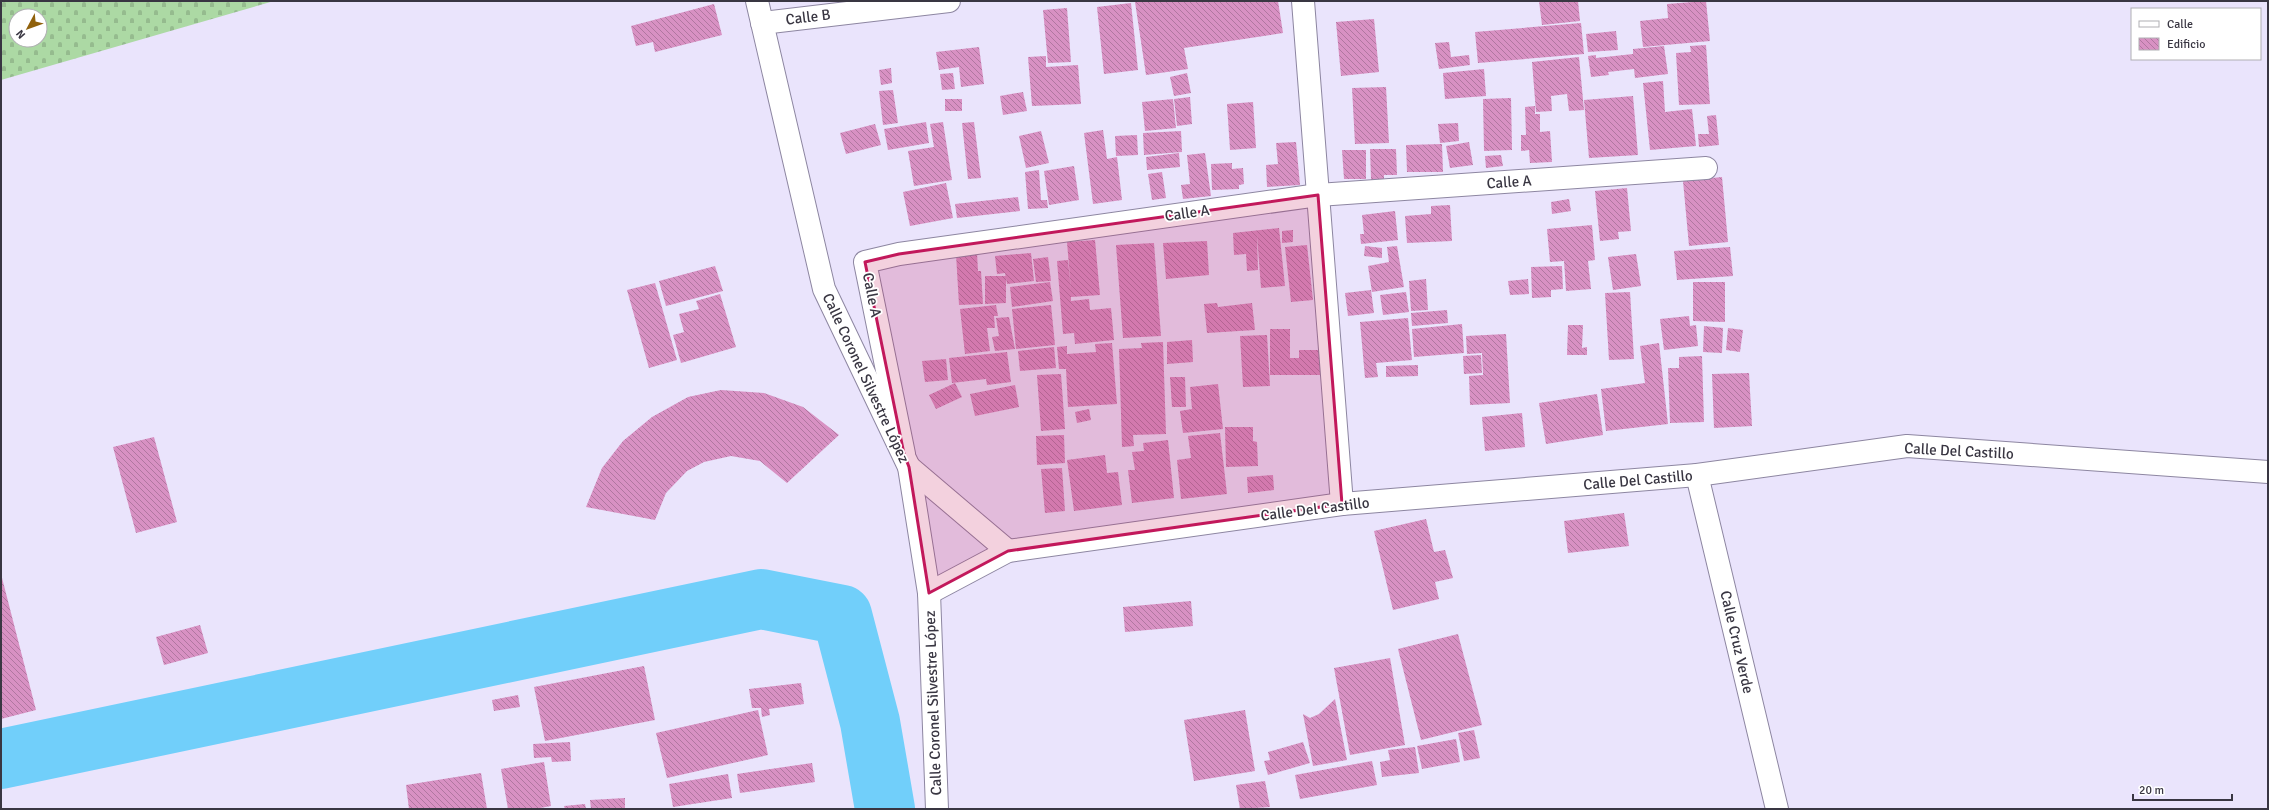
<svg xmlns="http://www.w3.org/2000/svg" width="2269" height="810" font-family="Signika,sans-serif">
<style>
.cemetery{fill:url(#cemetery-stones);fill-rule:evenodd}
.lines{fill:none;stroke-linecap:round;stroke-linejoin:round}
.river{stroke:#71cffa;stroke-width:60}
.building{fill:url(#building-back-hatch)}
.minor-casing{stroke:#8d86a1;stroke-width:24}
.minor{stroke:#fff;stroke-width:22}
.marked{fill:#c2185b;fill-opacity:0.2;stroke:#c2185b;stroke-width:3;stroke-linejoin:round}
.labels{text-anchor:middle;dominant-baseline:central;stroke-width:3.5;stroke-linejoin:round;paint-order:stroke}
.street-label{font-size:15px;fill:#393642;stroke:#fff}
</style>
<defs>
<pattern id="cemetery-stones" width="16" height="16" patternUnits="userSpaceOnUse"><rect width="16" height="16" fill="#acd9a4"/><path d="M2 7V4a2 2 0 0 1 4 0v3zM10 15v-3a2 2 0 0 1 4 0v3z" fill="#95bb8e"/></pattern>
<pattern id="building-back-hatch" width="6" height="6" patternUnits="userSpaceOnUse"><rect width="6" height="6" fill="#d891c3"/><path d="M-1 5l2 2M0 0l6 6M5-1l2 2" fill="none" stroke="#b077a0"/></pattern>
</defs>
<rect width="100%" height="100%" fill="#eae4fc"/>
<!-- cemetery -->
<path class="cemetery" d="M1,1H274L1,80ZM16,16H40V40H16Z"/>
<g class="lines">
<!-- river -->
<polyline class="river" points="1,759 761,599 842,615 870,722 885,809"/>
</g>
<!-- building -->
<g class="building">
<polygon points="1141,1 1278,1 1283,33 1184,48 1188,69 1146,75 1135,2"/>
<polygon points="1539,1 1578,1 1580,21 1542,25"/>
<polygon points="1706,1 1710,41 1643,47 1640,21 1668,18 1667,4"/>
<polygon points="1131,3 1138,70 1104,74 1097,7"/>
<polygon points="714,4 722,35 655,52 653,42 636,46 631,26"/>
<polygon points="1067,8 1071,62 1048,63 1043,10"/>
<polygon points="1374,19 1379,72 1341,76 1336,22"/>
<polygon points="1581,23 1584,54 1478,63 1475,32"/>
<polygon points="1616,31 1618,50 1588,52 1586,34"/>
<polygon points="1449,42 1451,57 1469,55 1470,65 1439,69 1435,43"/>
<polygon points="1706,45 1710,104 1679,105 1676,53 1691,52 1690,46"/>
<polygon points="1664,46 1668,74 1635,78 1634,69 1608,72 1609,75 1591,77 1588,56 1596,55 1596,58 1633,54 1633,49"/>
<polygon points="979,47 984,84 961,87 959,67 939,70 936,52"/>
<polygon points="1046,56 1046,67 1078,65 1081,104 1032,106 1028,57"/>
<polygon points="1579,57 1584,110 1569,111 1567,94 1551,96 1552,111 1536,112 1532,62"/>
<polygon points="891,68 892,83 881,85 879,70"/>
<polygon points="1484,69 1486,96 1445,99 1443,73"/>
<polygon points="953,73 955,89 942,90 940,74"/>
<polygon points="1187,73 1191,93 1174,96 1170,77"/>
<polygon points="1663,81 1665,112 1692,109 1696,146 1650,150 1643,83"/>
<polygon points="1386,87 1389,143 1355,144 1352,88"/>
<polygon points="893,90 898,123 883,125 879,91"/>
<polygon points="1023,92 1027,111 1003,115 1000,96"/>
<polygon points="1633,96 1638,155 1589,158 1584,100"/>
<polygon points="1190,97 1192,124 1177,126 1174,99"/>
<polygon points="1511,98 1512,150 1484,151 1483,99"/>
<rect x="945" y="99" width="17" height="12"/>
<polygon points="1173,99 1176,128 1145,131 1142,102"/>
<polygon points="1253,102 1256,148 1230,150 1227,104"/>
<polygon points="1535,106 1535,114 1540,114 1540,132 1550,131 1552,162 1530,163 1529,150 1521,151 1521,135 1526,135 1525,107"/>
<polygon points="1716,115 1719,145 1699,147 1698,134 1709,134 1707,116"/>
<polygon points="926,122 929,143 888,150 884,129"/>
<polygon points="943,122 952,180 914,186 908,151 934,147 930,124"/>
<polygon points="974,122 981,178 968,179 962,123"/>
<polygon points="1458,123 1459,141 1440,143 1438,124"/>
<polygon points="875,124 881,145 846,154 840,133"/>
<polygon points="1103,130 1107,159 1117,157 1122,200 1093,204 1084,133"/>
<polygon points="1041,131 1049,163 1026,168 1019,136"/>
<polygon points="1181,131 1182,152 1144,155 1143,133"/>
<polygon points="1137,135 1138,155 1116,156 1115,136"/>
<polygon points="1296,142 1300,185 1267,187 1266,165 1278,164 1276,143"/>
<polygon points="1469,142 1473,165 1450,168 1446,146"/>
<polygon points="1442,144 1443,172 1407,172 1406,145"/>
<polygon points="1370,149 1396,149 1397,175 1384,175 1384,180 1371,180"/>
<polygon points="1342,150 1366,150 1366,179 1344,179"/>
<polygon points="1179,153 1180,167 1147,170 1146,157"/>
<polygon points="1205,153 1211,196 1183,199 1181,185 1190,184 1187,155"/>
<polygon points="1501,155 1503,166 1486,168 1485,156"/>
<polygon points="1232,163 1232,169 1243,168 1244,184 1239,185 1239,189 1212,190 1211,164"/>
<polygon points="1074,166 1079,200 1049,205 1044,171"/>
<polygon points="1039,170 1041,200 1047,200 1048,208 1028,209 1025,172"/>
<polygon points="1162,172 1166,198 1152,200 1148,174"/>
<polygon points="1722,177 1728,242 1689,246 1683,181"/>
<polygon points="946,183 953,218 910,226 903,192"/>
<polygon points="1627,188 1631,231 1618,232 1619,239 1600,241 1595,191"/>
<polygon points="1018,197 1020,211 957,218 955,204"/>
<polygon points="1569,199 1571,211 1552,214 1551,202"/>
<polygon points="1450,205 1452,241 1407,243 1405,216 1431,214 1431,206"/>
<polygon points="1395,211 1398,240 1361,244 1360,234 1364,234 1362,215"/>
<polygon points="1592,225 1595,260 1588,261 1591,289 1566,291 1564,261 1550,262 1547,229"/>
<polygon points="1279,228 1285,286 1261,288 1257,235 1258,270 1247,271 1246,254 1234,255 1233,233"/>
<polygon points="1293,230 1293,242 1282,243 1282,231"/>
<polygon points="1095,240 1100,295 1071,297 1071,301 1089,299 1090,310 1111,308 1114,340 1075,344 1074,333 1063,334 1057,261 1068,260 1071,290 1067,242"/>
<polygon points="1207,241 1209,275 1166,279 1163,243"/>
<polygon points="1154,243 1161,336 1123,338 1116,245"/>
<polygon points="1307,245 1313,300 1291,302 1285,247"/>
<polygon points="1365,246 1382,248 1382,258 1364,256"/>
<polygon points="1397,246 1404,287 1372,292 1368,266 1389,262 1387,247"/>
<polygon points="1730,247 1733,276 1677,280 1674,251"/>
<polygon points="977,253 978,271 981,271 983,304 959,305 956,254"/>
<polygon points="1031,253 1034,281 1007,284 1005,273 997,274 995,256"/>
<polygon points="1636,254 1641,286 1613,290 1608,257"/>
<polygon points="1048,257 1051,281 1036,282 1033,259"/>
<polygon points="715,266 723,291 666,306 659,281"/>
<polygon points="1562,266 1563,289 1551,290 1551,297 1532,298 1531,267"/>
<polygon points="985,276 1006,276 1006,303 985,304"/>
<polygon points="1426,279 1428,310 1411,311 1409,281"/>
<polygon points="1528,279 1529,294 1510,295 1508,281"/>
<polygon points="1050,282 1053,301 1012,307 1010,287"/>
<polygon points="1693,282 1725,282 1725,322 1693,321"/>
<polygon points="655,283 677,360 649,368 627,290"/>
<polygon points="1371,290 1374,313 1348,316 1345,293"/>
<polygon points="1406,292 1409,312 1383,315 1380,295"/>
<polygon points="1630,292 1634,359 1609,360 1605,293"/>
<polygon points="720,294 736,347 681,363 673,335 684,332 679,314 699,309 696,301"/>
<polygon points="1217,303 1218,307 1252,303 1255,330 1207,333 1204,304"/>
<polygon points="996,305 998,316 994,316 995,328 987,328 990,351 965,354 960,309"/>
<polygon points="1051,305 1055,345 1016,349 1012,309"/>
<polygon points="1447,310 1448,323 1412,326 1411,313"/>
<polygon points="1689,316 1690,326 1696,325 1698,346 1664,350 1660,319"/>
<polygon points="1009,317 1015,349 995,351 992,337 999,336 996,318"/>
<polygon points="1408,318 1412,360 1376,363 1378,377 1365,378 1360,322"/>
<polygon points="1462,324 1464,353 1414,357 1412,329"/>
<polygon points="1568,325 1583,325 1582,348 1587,347 1587,355 1567,355"/>
<polygon points="1704,326 1723,328 1722,353 1703,352"/>
<polygon points="1728,328 1743,330 1740,352 1726,350"/>
<polygon points="1270,329 1290,329 1290,358 1299,358 1299,350 1322,350 1322,375 1270,375"/>
<polygon points="1506,334 1510,403 1470,405 1469,376 1483,375 1482,353 1467,354 1466,336"/>
<polygon points="1267,335 1270,386 1243,387 1240,336"/>
<polygon points="1192,340 1193,362 1167,364 1167,342"/>
<polygon points="1163,342 1166,434 1133,435 1134,446 1122,447 1119,349 1142,348 1141,343"/>
<polygon points="1112,343 1117,404 1068,407 1066,369 1059,369 1057,347 1067,346 1067,354 1096,352 1095,344"/>
<polygon points="1659,343 1668,424 1606,431 1601,389 1645,383 1640,346"/>
<polygon points="1054,347 1056,368 1020,371 1018,351"/>
<polygon points="1007,352 1011,382 987,385 986,379 952,383 949,358"/>
<polygon points="1481,355 1482,373 1464,374 1463,356"/>
<polygon points="1702,356 1704,422 1670,423 1668,368 1679,368 1679,357"/>
<polygon points="946,359 948,380 925,382 922,361"/>
<polygon points="1418,365 1418,376 1386,377 1386,366"/>
<polygon points="1749,373 1752,426 1714,428 1712,374"/>
<polygon points="1061,374 1065,429 1041,431 1037,375"/>
<polygon points="1170,377 1185,377 1186,407 1172,407"/>
<polygon points="955,383 962,397 936,409 929,395"/>
<polygon points="1218,384 1223,429 1183,433 1180,411 1192,409 1190,387"/>
<polygon points="1015,385 1019,407 975,416 970,394"/>
<polygon points="721,390 764,393 803,407 839,435 787,483 760,461 731,456 704,462 687,471 666,493 655,520 586,507 602,468 623,441 652,417 688,397"/>
<polygon points="1597,394 1603,435 1546,444 1539,403"/>
<polygon points="1089,409 1091,420 1077,423 1075,412"/>
<polygon points="1522,413 1525,447 1485,451 1482,417"/>
<polygon points="1225,427 1253,427 1253,441 1257,442 1258,466 1226,467"/>
<polygon points="1220,433 1227,494 1181,499 1177,460 1191,458 1188,436"/>
<polygon points="1064,435 1065,463 1037,465 1036,436"/>
<polygon points="154,437 177,522 136,533 113,447"/>
<polygon points="1168,440 1174,498 1132,503 1128,470 1135,470 1132,452 1144,451 1143,443"/>
<polygon points="1105,455 1107,473 1118,472 1122,505 1074,511 1067,460"/>
<polygon points="1062,468 1065,511 1045,513 1041,469"/>
<polygon points="1273,475 1274,490 1248,493 1247,477"/>
<polygon points="1624,513 1629,546 1568,553 1564,521"/>
<polygon points="1426,519 1434,552 1445,550 1453,578 1435,582 1439,599 1393,610 1374,531"/>
<polygon points="1,574 36,710 1,719"/>
<polygon points="1191,601 1193,626 1125,632 1123,607"/>
<polygon points="200,625 208,653 164,665 156,637"/>
<polygon points="1458,634 1482,725 1421,740 1398,649"/>
<polygon points="1390,658 1405,745 1350,755 1334,668"/>
<polygon points="644,666 655,720 545,741 534,687"/>
<polygon points="801,683 804,704 769,709 770,715 762,717 761,708 752,708 749,689"/>
<polygon points="518,695 520,707 494,711 492,700"/>
<polygon points="1335,699 1347,760 1313,766 1303,714 1310,718 1319,714"/>
<polygon points="758,710 768,755 667,778 656,733"/>
<polygon points="1245,710 1255,771 1194,781 1184,720"/>
<polygon points="1474,730 1480,758 1464,761 1458,733"/>
<polygon points="1456,739 1460,762 1422,769 1417,746"/>
<polygon points="570,742 571,761 552,762 551,757 534,758 533,744"/>
<polygon points="1303,742 1310,763 1268,775 1264,761 1270,760 1268,752"/>
<polygon points="1415,747 1419,773 1382,777 1380,762 1390,760 1388,750"/>
<polygon points="1372,761 1377,785 1300,799 1295,775"/>
<polygon points="544,762 551,806 535,809 508,809 501,769"/>
<polygon points="812,763 815,782 740,793 737,774"/>
<polygon points="481,773 487,809 409,809 406,785"/>
<polygon points="728,774 732,798 673,807 669,784"/>
<polygon points="1265,781 1270,807 1240,809 1236,785"/>
<polygon points="625,798 625,809 591,809 590,800"/>
<polygon points="585,804 586,809 565,809 564,806"/>
</g>
<g class="lines">
<!-- minor casing -->
<g class="minor-casing">
<g id="minor">
<polyline points="757,1 824,289 909,467 929,593 937,809"/>
<polyline points="1303,1 1342,504"/>
<polyline points="762,23 949,1"/>
<polyline points="904,454 865,262 899,254 1318,195 1706,168"/>
<polyline points="909,467 1008,551"/>
<polyline points="1697,475 1777,809"/>
<polyline points="929,593 1008,551 1342,504 1697,475 1907,446 2268,472"/>
</g>
</g>
<!-- minor -->
<use href="#minor" class="minor"/>
</g>
<!-- marked area -->
<path class="marked" d="M1318,195L1342,504L1008,551L929,593L909,467L904,454L865,262L899,254Z"/>
<g class="labels">
<!-- street labels -->
<g class="street-label">
<text transform="translate(808 17) rotate(-7)">Calle B</text>
<text transform="translate(1509 182) rotate(-4)">Calle A</text>
<text transform="translate(1187 213) rotate(-8)">Calle A</text>
<text transform="translate(872 295) rotate(79)">Calle A</text>
<text transform="translate(866 378) rotate(65)">Calle Coronel Silvestre López</text>
<text transform="translate(1959 451) rotate(3)">Calle Del Castillo</text>
<text transform="translate(1638 480) rotate(-5)">Calle Del Castillo</text>
<text transform="translate(1315 509) rotate(-7)">Calle Del Castillo</text>
<text transform="translate(1737 642) rotate(77)">Calle Cruz Verde</text>
<text transform="translate(933 703) rotate(-92)">Calle Coronel Silvestre López</text>
</g>
</g>
<!-- border -->
<rect width="2269" height="810" fill="none" stroke="#393642" stroke-width="4"/>
<!-- legend -->
<rect x="2131" y="8" width="130" height="52" fill="#ffffff" stroke="#b0afb3"/>
<rect x="2139" y="21" width="20" height="6" fill="#ffffff" stroke="#b0afb3"/>
<text x="2167" y="28" font-size="12" fill="#393642">Calle</text>
<rect x="2139" y="38" width="20" height="12" fill="url(#building-back-hatch)" stroke="#b0afb3"/>
<text x="2167" y="48" font-size="12" fill="#393642">Edificio</text>
<!-- north arrow -->
<g transform="translate(28 28) rotate(229)"><circle r="19" fill="#ffffff" stroke="#b0afb3"/>
<path d="M0-3L7 15L0 10L-7 15Z" fill="#90610c"/>
<text y="-6" font-size="11" font-weight="bold" text-anchor="middle" fill="#393642">N</text>
</g>
<!-- scale -->
<path d="M2133 794v6h99v-6" fill="none" stroke="#393642" stroke-width="2"/>
<text x="2139" y="794" font-size="12" fill="#393642" stroke="#ffffff" stroke-width="3" paint-order="stroke">20 m</text>
</svg>
